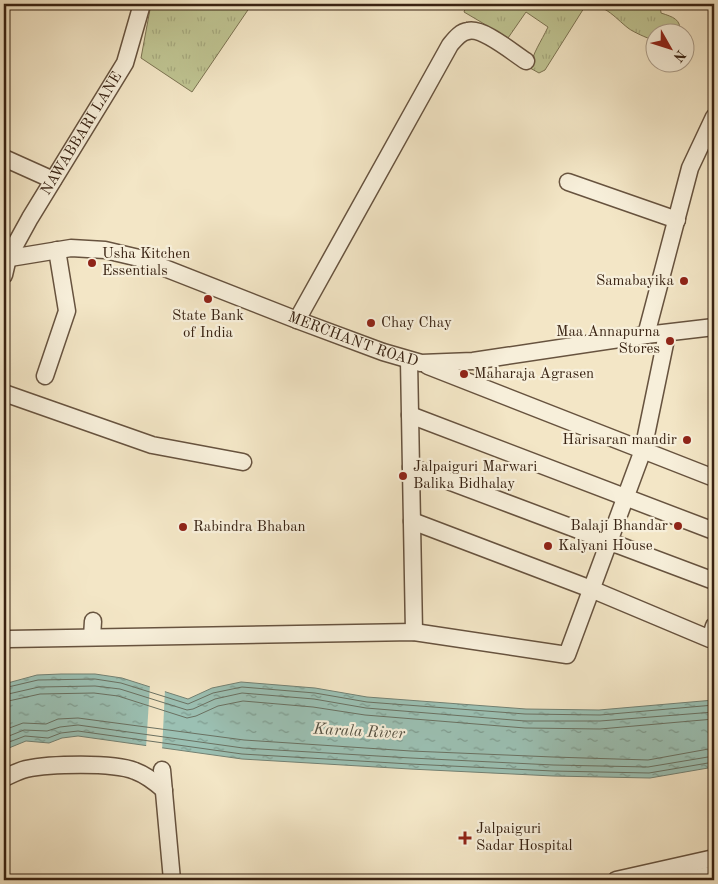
<svg xmlns="http://www.w3.org/2000/svg" width="718" height="884" font-family="'Old Standard TT',serif">
<style>
.grass{fill:url(#grass-tufts);stroke:#7c7352}
.water{fill:url(#water-ripples);stroke:#738173}
.pier{fill:#f3e6c6}
.lines{fill:none;stroke-linecap:round;stroke-linejoin:round}
.shore{stroke:#6a7162;stroke-width:1}
.minor-casing{stroke:#67533f;stroke-width:19}
.minor{stroke:#f7efda;stroke-width:16}
.poi-dot{fill:#8f2418;stroke:#f7efda;stroke-width:2}
.labels{text-anchor:middle;dominant-baseline:central;stroke-width:4.5;stroke-linejoin:round;paint-order:stroke}
.street-label{font-size:15px;fill:#382212;stroke:#f7efda}
.poi-label{font-size:15px;fill:#382212;stroke:#f7efda;text-anchor:start}
.water-label{font-size:16px;font-style:italic;fill:#565142;stroke:#f7efda}
</style>
<defs>
<pattern id="grass-tufts" width="24" height="20" patternUnits="userSpaceOnUse" patternTransform="scale(1.25)"><rect width="24" height="20" fill="#bfc492"/><path d="M3 7l-1-3M5 7V3M7 7l1-3M15 17l-1-3M17 17v-4M19 17l1-3" fill="none" stroke="#a5a87d"/></pattern>
<pattern id="water-ripples" width="26" height="14" patternUnits="userSpaceOnUse" patternTransform="scale(1.25)"><rect width="26" height="14" fill="#9bc0b3"/><path d="M2 4q2-2 4 0t4 0M15 11q2-2 4 0t4 0" fill="none" stroke="#7f9c90"/></pattern>
</defs>
<rect width="100%" height="100%" fill="#f3e6c6"/>
<filter id="stains"><feTurbulence type="fractalNoise" baseFrequency=".004" numOctaves="4"/><feColorMatrix values="0 0 0 0 .2 0 0 0 0 .09 0 0 0 0 .02 0 0 0 .5 -.17"/></filter>
<radialGradient id="worn" r=".72"><stop offset=".6" stop-color="#630" stop-opacity="0"/><stop offset="1" stop-color="#630" stop-opacity=".3"/></radialGradient>
<!-- grass -->
<g class="grass">
<polygon points="151,4 252,4 192,92 141,58"/>
<path d="M467,4H660L661,13C673,17 681,19 680,32H656L655,40H653C647,38 633,32 628,28C615,18 602,0 584,8L545,70L539,73L530,68C533,52 541,42 548,27L526,12L508,38L464,12Z"/>
</g>
<!-- water -->
<polygon class="water" points="61,674 95,674 122,678 188,699 212,688 241,682 315,688 367,697 526,709 599,710 714,700 714,767 650,778 553,776 410,769 242,759 78,736 62,738 49,743 26,741 4,750 4,684 37,675"/>
<!-- pier -->
<polygon class="pier" points="150,684 165,689 162,751 146,748"/>
<g class="lines">
<!-- shore -->
<g class="shore">
<polyline points="4,688 38,680 95,679 121,683 188,704 213,693 242,687 315,693 367,702 525,714 600,715 714,705"/>
<polyline points="4,695 39,687 95,686 120,689 187,710 193,709 215,699 242,693 314,699 366,708 525,721 600,721 714,712"/>
<polyline points="4,702 40,694 94,693 118,696 187,718 196,716 218,706 243,701 313,707 365,715 525,728 600,729 714,719"/>
<polyline points="4,730 23,723 46,724 58,719 78,718 244,740 411,751 553,757 648,760 714,748"/>
<polyline points="4,738 24,730 47,731 60,727 78,725 243,748 411,758 553,765 648,767 714,756"/>
<polyline points="4,744 25,736 48,738 61,733 78,731 242,754 410,764 553,771 649,773 714,762"/>
</g>
<!-- minor casing -->
<g class="minor-casing">
<g id="minor">
<polyline points="4,158 53,180"/>
<polyline points="568,182 677,220"/>
<path id="s1" d="M4,259L71,248L105,250L139,258L297,320L383,352L421,363L473,361L646,335L714,327"/>
<path id="s2" d="M4,275L8,258L30,218L125,63L142,4"/>
<path d="M297,320L450,45C455,39 460,32 468,31C483,27 513,53 526,61"/>
<polyline points="646,335 690,168 714,117"/>
<polyline points="409,360 414,632"/>
<polyline points="428,366 714,478"/>
<polyline points="45,376 67,311 57,250"/>
<polyline points="4,393 152,445 243,462"/>
<polyline points="410,415 714,531"/>
<polyline points="411,467 714,581"/>
<polyline points="412,521 591,589 710,639 714,626"/>
<polyline points="92,637 93,621"/>
<polyline points="4,641 9,639 414,632 567,655 643,450 667,334"/>
<polyline points="162,770 172,880"/>
<path d="M4,778C11,775 18,771 26,769C49,764 113,762 135,771C146,775 155,782 164,790"/>
<polyline points="616,880 714,858"/>
<polyline points="683,880 714,874"/>
</g>
</g>
<!-- minor -->
<use href="#minor" class="minor"/>
</g>
<!-- markers -->
<g class="poi-dot">
<circle cx="92" cy="263" r="5"/>
<circle cx="684" cy="281" r="5"/>
<circle cx="208" cy="299" r="5"/>
<circle cx="371" cy="323" r="5"/>
<circle cx="670" cy="341" r="5"/>
<circle cx="464" cy="374" r="5"/>
<circle cx="687" cy="440" r="5"/>
<circle cx="403" cy="476" r="5"/>
<circle cx="678" cy="526" r="5"/>
<circle cx="183" cy="527" r="5"/>
<circle cx="548" cy="546" r="5"/>
<path d="M462.5 830.5h5v5h5v5h-5v5h-5v-5h-5v-5h5z"/>
</g>
<g class="labels">
<!-- street labels -->
<g class="street-label">
<text stroke="none"><textPath href="#s2" startOffset="162">NAWABBARI LANE</textPath></text>
<text stroke="none"><textPath href="#s1" startOffset="366">MERCHANT ROAD</textPath></text>
</g>
<!-- poi labels -->
<g class="poi-label">
<text x="102" y="254">Usha Kitchen<tspan x="102" dy="17">Essentials</tspan></text>
<text x="674" y="281" text-anchor="end">Samabayika</text>
<text x="208" y="316" text-anchor="middle">State Bank<tspan x="208" dy="17">of India</tspan></text>
<text x="381" y="323">Chay Chay</text>
<text x="660" y="332" text-anchor="end">Maa Annapurna<tspan x="660" dy="17">Stores</tspan></text>
<text x="474" y="374">Maharaja Agrasen</text>
<text x="677" y="440" text-anchor="end">Harisaran mandir</text>
<text x="413" y="467">Jalpaiguri Marwari<tspan x="413" dy="17">Balika Bidhalay</tspan></text>
<text x="668" y="526" text-anchor="end">Balaji Bhandar</text>
<text x="193" y="527">Rabindra Bhaban</text>
<text x="558" y="546">Kalyani House</text>
<text x="476" y="829">Jalpaiguri<tspan x="476" dy="17">Sadar Hospital</tspan></text>
</g>
<!-- water labels -->
<g class="water-label">
<text transform="translate(359 732) rotate(3)">Karala River</text>
</g>
</g>
<!-- margin -->
<rect width="718" height="884" fill="none" stroke="#f3e6c6" stroke-width="20"/>
<rect x="5" y="5" width="708" height="874" fill="none" stroke="#382212" stroke-width="2.5"/>
<rect x="10" y="10" width="698" height="864" fill="none" stroke="#382212"/>
<!-- north arrow -->
<g transform="translate(670 48) rotate(129)"><circle r="24" fill="#f7efda" stroke="#ab9d8a"/>
<path d="M0-4L9 19L0 12L-9 19Z" fill="#8f2418"/>
<text y="-8" font-size="14" font-weight="bold" text-anchor="middle" fill="#382212">N</text>
</g>
<rect width="100%" height="100%" filter="url(#stains)"/>
<rect width="100%" height="100%" fill="url(#worn)"/>
</svg>
